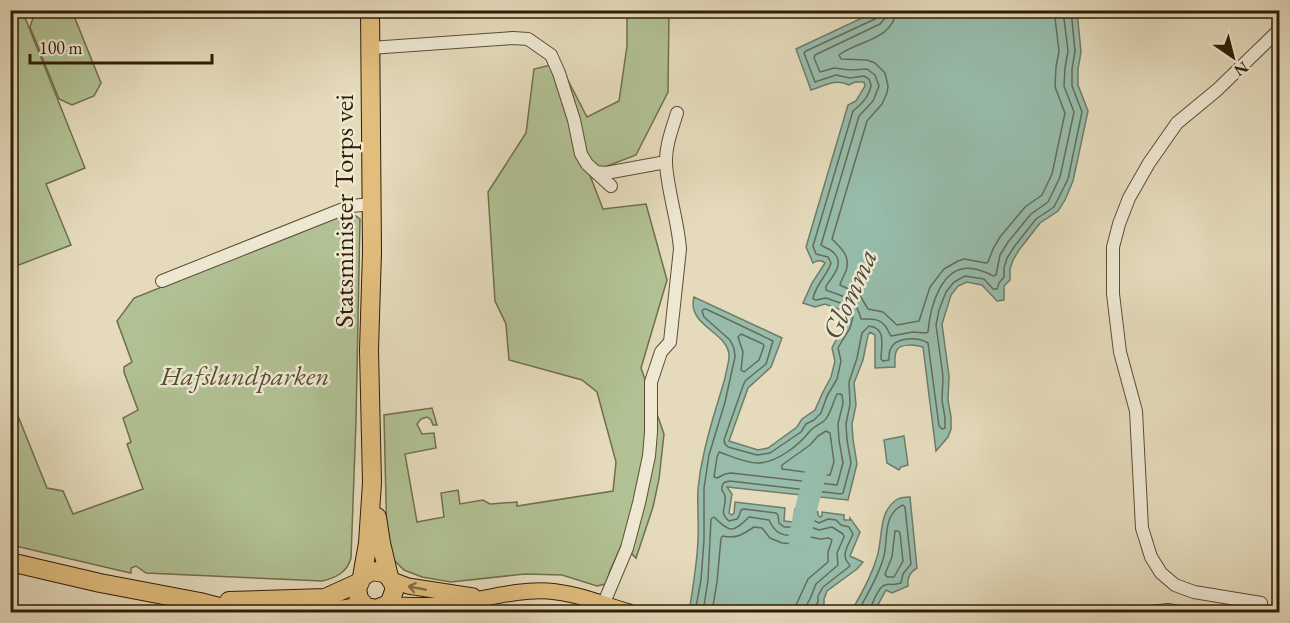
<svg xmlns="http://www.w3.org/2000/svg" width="1290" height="623" font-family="'EB Garamond',serif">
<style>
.green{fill:#b1c193;stroke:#716e4c;stroke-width:1.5}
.water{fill:#97bcab;stroke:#6e7c69;stroke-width:1.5}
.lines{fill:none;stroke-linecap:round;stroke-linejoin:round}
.shore{stroke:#646c58;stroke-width:1.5}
.river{stroke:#97bcab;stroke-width:22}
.minor-casing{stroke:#5e4c34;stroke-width:14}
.major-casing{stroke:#311c06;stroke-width:17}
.highway-casing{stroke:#311c06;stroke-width:20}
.minor{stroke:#eee8d3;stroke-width:12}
.major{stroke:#e2be7e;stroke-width:15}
.highway{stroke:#e2be7e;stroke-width:18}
.oneway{stroke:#8a6d42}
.labels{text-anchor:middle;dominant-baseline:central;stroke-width:5;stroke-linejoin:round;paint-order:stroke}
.street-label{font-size:27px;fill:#311c06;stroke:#eee8d3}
.park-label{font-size:27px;font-style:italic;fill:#574e30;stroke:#eee8d3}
.water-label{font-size:28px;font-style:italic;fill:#504c38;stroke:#eee8d3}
</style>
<rect width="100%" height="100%" fill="#e5dbbc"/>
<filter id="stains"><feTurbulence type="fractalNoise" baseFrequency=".00333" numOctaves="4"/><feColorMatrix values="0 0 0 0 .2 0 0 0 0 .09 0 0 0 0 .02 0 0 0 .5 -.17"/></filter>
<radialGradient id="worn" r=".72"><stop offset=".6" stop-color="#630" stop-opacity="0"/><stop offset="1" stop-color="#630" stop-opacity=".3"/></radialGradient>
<!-- green -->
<g class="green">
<polygon points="22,10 85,168 46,184 71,245 11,268 10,11"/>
<polygon points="40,11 72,11 101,83 94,96 72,105 59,99 30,27 35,12"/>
<polygon points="627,11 669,11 668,92 636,155 589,173 603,209 646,204 667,280 641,368 664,434 659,479 653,507 636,558 622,544 610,571 606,584 597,586 562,575 525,574 451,582 422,577 404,570 393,559 387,543 384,415 432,408 437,425 433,425 431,420 427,417 421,419 417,424 422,434 434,433 436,448 405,454 417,522 444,517 441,493 458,490 460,504 483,500 490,504 517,502 517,506 613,491 616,462 597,392 582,380 509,360 506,324 495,301 488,192 526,133 534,69 559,63 587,117 619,101 627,46"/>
<path d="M345,214H353L360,219L356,421L351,558C347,573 335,578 322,581L146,573L136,566L131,568V573L126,572L11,545V419L18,416L47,488L63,491L73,514L143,489L127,444L131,442L123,418L138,410L124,372V367L132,362L117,321L134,298Z"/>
</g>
<!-- water -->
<g class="water">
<path d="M876,11H1077L1081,52L1078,69V85L1088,111L1073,181L1065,200L1058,211L1040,223L1019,250L1013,260L1010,269V280L1004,286V300L997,301L982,285L967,282L958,286L951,295L942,324L949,376L948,400L951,417V429L948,437L936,451L923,347C916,345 901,343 897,350C894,354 895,362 895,367L875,368V335L870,332L868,335L863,360L854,383L856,405L852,424L853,439L857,464L848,500L727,487L732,494L729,513L732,515L734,513L735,502L785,508L784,521L793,522L795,509L818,512V515L820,517L822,516V512L844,515V520H850V518L860,532L850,556L863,562L857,569L827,591L824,599V604L817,612H689C693,588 697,564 698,540C699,523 697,506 698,489C699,478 701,465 704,453C709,428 718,403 725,378C726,371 729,363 729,356C729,332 686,326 694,297L782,338L771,367L748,388L729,441L758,450L768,448L797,427L802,419L815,410L822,394L831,377L835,361L832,348C837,336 850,325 844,311L825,304L815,307L803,303L812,283L825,263C822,260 817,260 813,263L806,247L848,105L856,101L865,86L864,82H855L849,85C836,78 824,86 811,90L796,49L875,12Z"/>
<polygon points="904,436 908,465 901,467 899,470 887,463 884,440"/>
<path d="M910,497L917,568C910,572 907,578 908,586L892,593L886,590L874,612H851C861,594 871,577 877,557C883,538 878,513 896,500C899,498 906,497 910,497Z"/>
</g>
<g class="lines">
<!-- shore -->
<g class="shore">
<path d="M887,10L885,18L880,24L815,55L814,58L820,72L834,68L850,70L867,69L875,75L879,86L873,101L859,116L821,245C825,248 831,249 834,253C845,264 832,277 826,286V290C846,298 855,296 861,319C871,319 880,318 886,327C888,330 889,333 891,336L913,332L926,333L928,332C930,308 941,262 975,269C982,271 987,272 993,276L996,275L1000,255L1008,242L1031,214L1048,202L1060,177L1074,112L1064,86L1065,68L1068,51L1063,10"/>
<path d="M896,10C894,40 857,41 839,55L841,59L867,60L875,63L885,73L888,86L887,93L882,104L867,121L832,239C841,248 851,256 846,271C844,276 841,280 840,285L859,294L868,309L883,312L897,325L919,321L930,287L944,269L958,261L964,259L986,263L988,262L993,249L1000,237L1025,207L1042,195L1052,174L1065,113L1055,87L1056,67L1059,51L1054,10"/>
<polygon points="741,334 763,344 764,346 759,360 744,372 741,370 743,352 738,337"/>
<path d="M840,394L842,395L843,403L838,424L839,440L843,463L837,485L731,473L725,474L717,478L714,477L717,457L719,452C731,456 747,464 760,463C779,461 799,445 810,431C814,426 821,424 825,420C831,413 833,402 837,394Z"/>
<polygon points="826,431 830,433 834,462 830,475 828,475 782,469 782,465 810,445 818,436"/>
<polygon points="895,531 898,531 900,533 903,561 894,577 887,577 885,574 892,557"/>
<path d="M695,612L701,580L704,540V488L709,455L725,402L735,357L734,348L730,340L704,317L702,311L704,309H706L773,341L766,364L745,381L743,386L724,440L725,444L728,447L757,455L770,453L801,432L806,424L814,420L821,413L827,396L837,379L841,361L838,348L842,341L850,328L853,317L849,308L846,305L826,298L816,300L813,299C815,285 827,276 831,263L828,257L816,254L813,246L853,111C862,104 870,96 871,85L869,79L864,76L850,78L836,75L815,82L804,53L806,51L875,19L879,15V10"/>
<path d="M703,612L708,580L711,519L714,517C730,533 733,533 749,517L769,520C775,533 782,537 797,535L808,526L819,530L832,527L843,534L844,537L837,553L838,565L816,584L810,599L806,606L805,612"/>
<path d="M712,612L717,582L721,538L723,536C737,539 743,534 754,527L762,528L770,538L782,543L797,544L810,537L820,539L829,538L832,540L828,552V562L808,579L797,603L796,612"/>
<path d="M812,612L813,609L818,602V596L823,587L850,566L849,564C840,555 849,544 853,534L849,527L841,525L836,520L828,519L819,523C812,521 809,513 800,517L799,524L796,527H784L779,523L778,515L776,513L744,509L741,510L739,516L737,519L729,521C718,512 727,507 725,496C724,491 721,492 722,487C723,481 726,482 730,481L841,494L843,493L851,463L847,440L846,424L850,404L849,382L857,358L862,333L869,326C887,328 881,346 881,359L883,361L889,360C889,357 889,353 890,350C895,336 918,337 928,343L939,426L942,429L945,428V418L942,400L943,376L936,325L939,310L946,292L954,282L965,276L984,279L993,289H997L999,283L1004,277V268L1007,258L1014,247L1036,219L1054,207L1068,179L1082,112L1072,86V69L1075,51L1071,10"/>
<path d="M858,612C867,594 879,576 884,556C887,543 885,530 890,518C893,512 897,507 903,505L905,507L911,564L903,574L901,583C892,586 890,583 885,585C879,586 870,607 870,612"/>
</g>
<!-- river -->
<path class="river" d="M799,539C805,514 810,490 818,466"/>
<!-- minor casing -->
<g class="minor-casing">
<g id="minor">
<polyline points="370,48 513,38 528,39 551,55 559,73 574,120 581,154 587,164 611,186"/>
<polyline points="596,172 606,173 666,162"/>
<polyline points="162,281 343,209 351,206 372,204"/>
<polyline points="1261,603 1194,592 1175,585 1161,573 1151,557 1142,528 1136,411 1120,352 1113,294 1113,247 1119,224 1129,198 1149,163 1177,123 1217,90 1280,29"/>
<path d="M603,605L627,548L639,503L649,456L651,432V382L661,352L670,342L680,249C678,221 668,193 666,164C665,147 672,129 677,113"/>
<polyline points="1151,612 1168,610 1179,612"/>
</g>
</g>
<!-- major casing -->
<g class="major-casing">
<g id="major">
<polyline points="392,580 408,586 473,596"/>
<path d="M386,605C408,605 430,607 451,604C483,600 516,589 548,591C576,593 602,604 629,612"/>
</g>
</g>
<!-- highway casing -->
<g class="highway-casing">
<g id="highway">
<polyline points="377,517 381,543 389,577"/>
<polyline points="10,562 100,583 200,602 230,610 248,612"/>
<polyline points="362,577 372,571 384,573 389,577 394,585 394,591 390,602 386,605 376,609 366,607 359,599 357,589 362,577 368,543 372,483 369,350 372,252 370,10"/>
<polyline points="229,601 325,598 358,583"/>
<polyline points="298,612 334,611 352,608 371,608"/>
</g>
</g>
<!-- minor -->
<use href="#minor" class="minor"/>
<!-- major -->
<use href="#major" class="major"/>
<!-- highway -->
<use href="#highway" class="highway"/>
</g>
<!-- one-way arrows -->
<defs><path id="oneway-shaft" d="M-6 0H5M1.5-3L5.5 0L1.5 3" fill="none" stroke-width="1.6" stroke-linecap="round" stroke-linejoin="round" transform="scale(1.5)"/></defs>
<use class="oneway" href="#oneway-shaft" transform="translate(417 588) rotate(-169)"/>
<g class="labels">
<!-- street labels -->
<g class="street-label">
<text transform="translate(343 211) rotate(-90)">Statsminister Torps vei</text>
</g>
<!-- park labels -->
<g class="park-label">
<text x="245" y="375">Hafslundparken</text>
</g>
<!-- water labels -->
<g class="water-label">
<text transform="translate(849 294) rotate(-66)">Glomma</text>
</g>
</g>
<!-- margin -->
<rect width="1290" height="623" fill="none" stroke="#e5dbbc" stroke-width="36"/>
<rect x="12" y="12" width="1266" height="599" fill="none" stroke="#311c06" stroke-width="3"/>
<rect x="18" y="18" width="1254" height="587" fill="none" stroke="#311c06" stroke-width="1.5"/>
<!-- north arrow -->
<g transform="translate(1233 57) rotate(145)" stroke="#eee8d3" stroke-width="4.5" paint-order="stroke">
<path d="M0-4.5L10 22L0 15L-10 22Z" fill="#311c06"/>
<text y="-9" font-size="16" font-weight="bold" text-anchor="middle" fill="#311c06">N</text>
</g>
<!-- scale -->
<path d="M30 54v9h182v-9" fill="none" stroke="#311c06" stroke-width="3"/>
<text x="39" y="54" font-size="18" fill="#311c06" stroke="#eee8d3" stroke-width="4.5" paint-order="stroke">100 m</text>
<rect width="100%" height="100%" filter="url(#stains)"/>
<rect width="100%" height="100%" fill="url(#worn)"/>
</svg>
